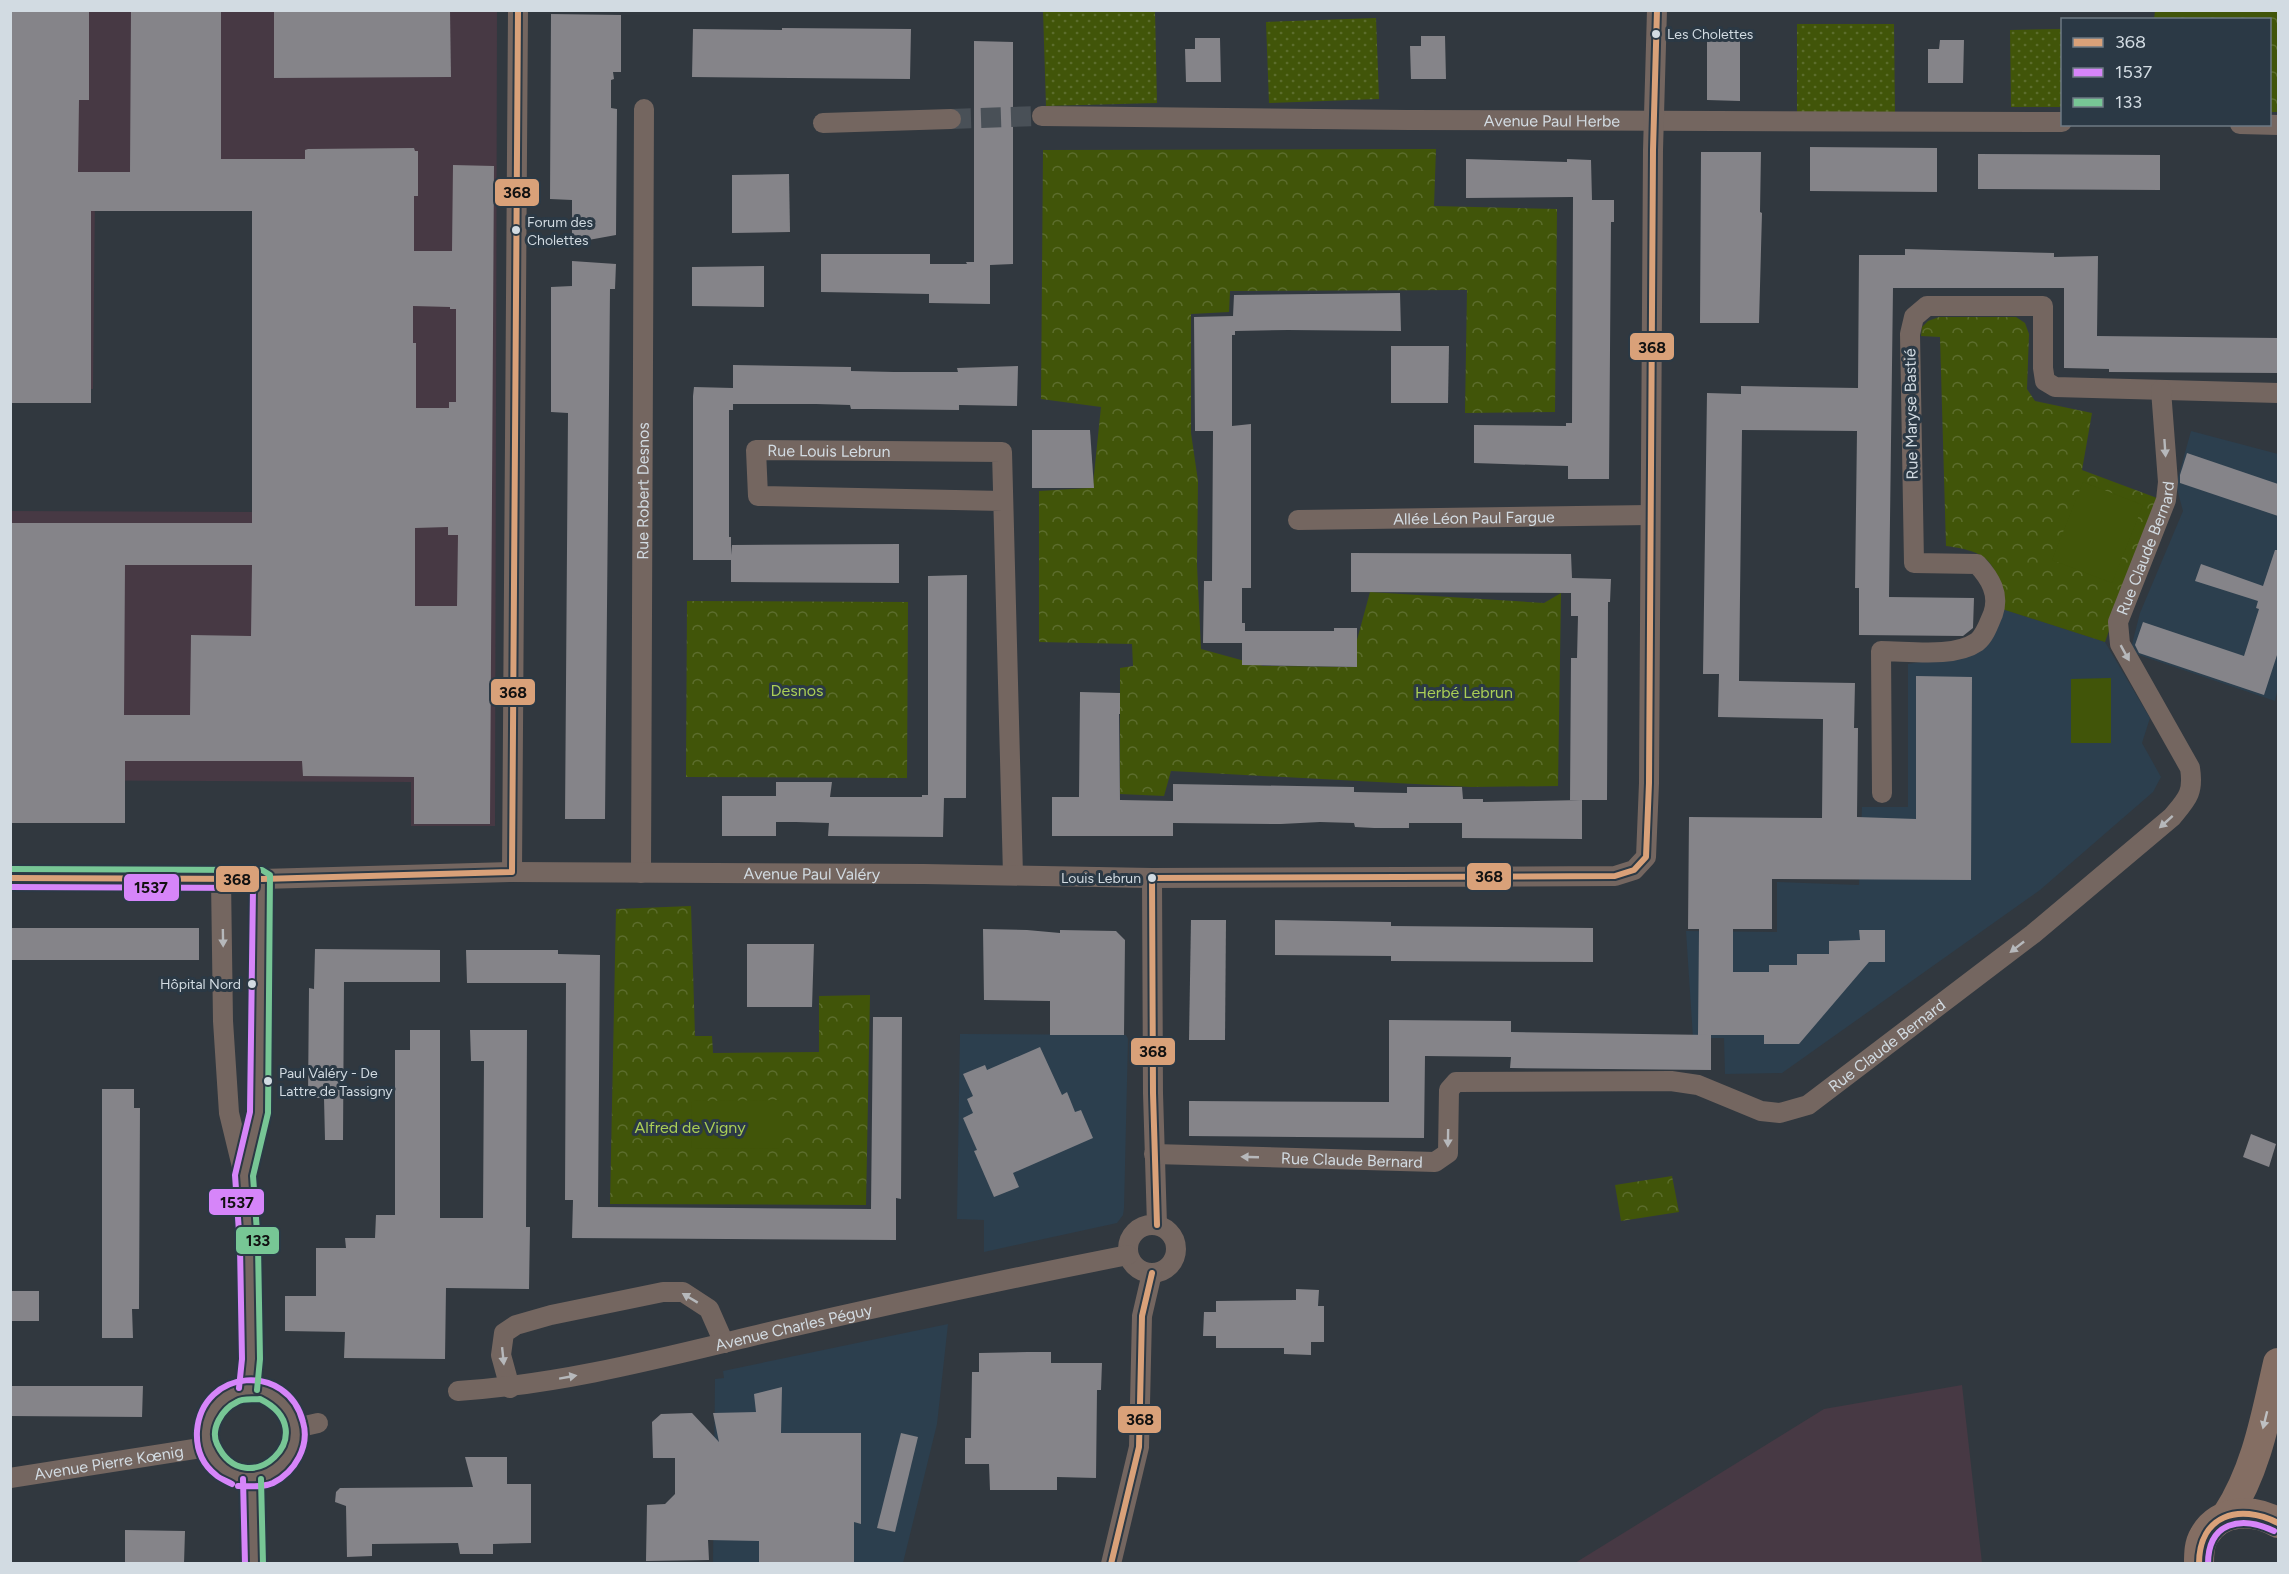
<svg xmlns="http://www.w3.org/2000/svg" width="2289" height="1574" font-family="Figtree,sans-serif">
<style>
.commercial{fill:#473944}
.built{fill:#2c3f4e}
.forest{fill:url(#forest-crowns)}
.garden{fill:url(#garden-dots)}
.pitch{fill:#415509}
.building{fill:#858489;fill-rule:evenodd}
.lines{fill:none;stroke-linecap:round;stroke-linejoin:round}
.street-tunnel{stroke:#495057;stroke-width:20;stroke-dasharray:20 10;stroke-linecap:butt}
.street{stroke:#746660;stroke-width:20}
.primary{stroke:#846e63;stroke-width:30}
.bus-1-casing{stroke:#2b3945;stroke-width:10}
.bus-2-casing{stroke:#2b3945;stroke-width:10}
.bus-3-casing{stroke:#2b3945;stroke-width:10}
.bus-1{stroke:#d9a179;stroke-width:6}
.bus-2{stroke:#d685f9;stroke-width:6}
.bus-3{stroke:#77c695;stroke-width:6}
.oneway{fill:#b6b8bb}
.oneway2{fill:#bec0c2}
.bus-dot{fill:#d2dbe2;stroke:#2b3945;stroke-width:2}
.labels{text-anchor:middle;dominant-baseline:central;stroke-width:6;stroke-linejoin:round;paint-order:stroke}
.bus-label{font-size:14px;fill:#d2dbe2;stroke:#2b3945;text-anchor:start}
.street-label{font-size:16px;fill:#d2dbe2;stroke:#2b3945}
.park-label{font-size:16px;fill:#aace56;stroke:#2b3945}
.line-badge{stroke:#2b3945;stroke-width:2}
.pale-badge-label{font-size:16px;text-anchor:middle;font-weight:bold;fill:#111}
</style>
<defs>
<pattern id="forest-crowns" width="20" height="18" patternUnits="userSpaceOnUse" patternTransform="scale(1.5)"><rect width="20" height="18" fill="#415509"/><path d="M2 6a3 3 0 1 1 6 0M12 15a3 3 0 1 1 6 0" fill="none" stroke="#5c6d2d"/></pattern>
<pattern id="garden-dots" width="8" height="8" patternUnits="userSpaceOnUse" patternTransform="scale(1.5)"><rect width="8" height="8" fill="#415509"/><path d="M2 2h.1M6 6h.1" fill="none" stroke="#5c6d2d" stroke-width="1.8" stroke-linecap="round"/></pattern>
</defs>
<rect width="100%" height="100%" fill="#31383f"/>
<!-- commercial -->
<g class="commercial">
<polygon points="11,11 497,11 495,826 411,826 411,782 11,780 11,511 261,512 264,194 95,193 93,389 11,388"/>
<polygon points="1962,1385 1982,1563 1575,1563 1824,1409"/>
</g>
<!-- built -->
<g class="built">
<polygon points="2191,431 2278,454 2278,688 2275,701 2130,652 2140,613 2183,511 2176,485"/>
<polygon points="2002,609 2105,642 2150,718 2142,743 2161,777 2153,792 2040,890 1782,1073 1725,1074 1724,1038 1693,1038 1686,931 1777,932 1777,882 1859,885 1862,807 1908,807 1908,664 1978,652"/>
<polygon points="960,1034 1126,1035 1128,1039 1124,1208 1123,1215 1117,1223 984,1252 984,1220 957,1219"/>
<polygon points="948,1324 937,1424 903,1563 713,1564 715,1379 724,1378 723,1371"/>
</g>
<!-- forest -->
<g class="forest">
<polygon points="2155,11 2278,11 2278,112 2270,112 2270,20 2154,19"/>
<polygon points="1436,149 1434,206 1557,209 1555,412 1465,413 1467,290 1230,291 1229,312 1191,314 1191,433 1198,481 1197,565 1201,649 1263,666 1356,667 1357,640 1370,592 1544,603 1561,593 1558,786 1471,787 1171,771 1164,796 1120,794 1120,668 1133,666 1132,644 1039,642 1039,491 1089,488 1093,484 1101,407 1041,399 1043,150"/>
<path d="M1939,317H2016L2025,323L2029,334L2027,389L2035,401L2092,413L2082,470L2157,498L2105,642L2002,609C1998,564 1992,552 1946,546L1940,337L1921,336L1922,327L1928,321Z"/>
<polygon points="687,601 908,602 907,778 686,777"/>
<polygon points="691,906 695,1036 712,1036 713,1053 819,1052 819,996 870,995 866,1205 610,1204 616,909"/>
<polygon points="1672,1176 1679,1212 1621,1221 1615,1185"/>
</g>
<!-- garden -->
<g class="garden">
<polygon points="1043,11 1155,11 1157,103 1046,106"/>
<polygon points="1376,18 1379,99 1269,103 1266,22"/>
<polygon points="1797,24 1894,24 1895,114 1797,115"/>
<polygon points="2062,29 2062,107 2011,107 2010,30"/>
</g>
<!-- pitch -->
<g class="pitch">
<polygon points="2083,482 2143,505 2112,583 2052,560"/>
<polygon points="2111,678 2111,743 2071,743 2071,679"/>
<polygon points="781,1100 781,1148 692,1149 691,1101"/>
</g>
<!-- building -->
<g class="building">
<path d="M10,10H89V100H79L78,172H130L131,10H221V159H305V150L308,149L414,148L415,151H418V196H414V251H452L453,165L494,166L490,824H414V777L303,776L302,761H125V823H10V523H252V211H91V403H10ZM413,306L450,307V309H456V402H449V408H416V343H413ZM448,527V535H458L457,606H415V528ZM125,565H252L251,636L191,635L190,715H124Z"/>
<polygon points="274,10 450,10 451,77 274,78"/>
<polygon points="551,14 621,15 621,72 613,72 614,79 611,80 611,108 617,109 616,235 572,243 572,200 550,199"/>
<polygon points="782,28 911,29 910,79 692,77 693,29 782,30"/>
<polygon points="1421,36 1445,36 1446,79 1411,79 1410,46 1421,46"/>
<polygon points="1716,36 1740,37 1740,101 1707,100 1707,38"/>
<polygon points="1195,38 1220,38 1221,82 1186,82 1185,49 1195,49"/>
<polygon points="1940,40 1964,40 1963,83 1928,83 1928,49 1939,49"/>
<polygon points="974,41 1013,42 1013,264 990,265 990,304 929,303 929,294 821,292 821,254 930,254 930,264 967,264 966,262 974,262"/>
<polygon points="1810,147 1937,148 1937,192 1810,191"/>
<polygon points="1701,152 1761,152 1760,212 1762,213 1759,323 1700,323"/>
<polygon points="1978,154 2160,155 2160,190 1978,189"/>
<polygon points="1466,159 1567,162 1567,159 1591,160 1592,200 1614,200 1614,222 1611,222 1609,479 1568,479 1568,466 1474,463 1474,425 1566,426 1566,423 1572,423 1573,197 1466,198"/>
<polygon points="789,174 790,232 732,233 732,175"/>
<polygon points="1905,249 2054,253 2054,257 2098,256 2097,336 2278,338 2278,373 2109,372 2109,369 2064,368 2064,288 1893,288 1889,597 1974,598 1973,628 1963,636 1859,635 1859,588 1855,588 1857,431 1742,430 1739,681 1855,683 1854,728 1858,728 1857,817 1916,819 1916,676 1972,677 1971,880 1772,879 1772,929 1733,929 1733,972 1769,972 1769,965 1797,965 1797,954 1829,954 1829,941 1860,940 1859,930 1885,930 1885,962 1869,962 1799,1044 1764,1044 1764,1035 1698,1035 1699,929 1688,929 1689,817 1822,818 1823,719 1718,717 1719,674 1703,674 1707,393 1741,394 1741,386 1858,388 1859,255 1905,255"/>
<polygon points="572,261 616,264 615,289 610,289 605,819 565,819 568,413 551,412 551,287 572,286"/>
<polygon points="764,266 764,307 692,306 692,267"/>
<polygon points="1400,293 1401,331 1288,330 1235,331 1235,335 1232,335 1232,426 1251,424 1251,588 1242,588 1242,623 1245,623 1245,631 1334,631 1334,628 1357,628 1357,667 1242,665 1242,643 1203,643 1204,581 1212,581 1213,431 1195,431 1194,317 1233,316 1234,295"/>
<polygon points="1391,346 1449,346 1448,403 1391,403"/>
<polygon points="733,365 851,367 851,371 894,372 958,372 957,368 1018,366 1017,406 959,405 959,410 871,409 851,409 850,405 816,404 733,404 733,410 729,410 729,537 731,537 731,555 732,545 899,544 899,583 731,582 731,560 693,560 693,396 694,387 733,388"/>
<polygon points="1032,430 1090,430 1094,488 1032,488"/>
<polygon points="2187,453 2278,484 2278,516 2180,483 2180,475"/>
<polygon points="2275,550 2278,550 2278,652 2264,695 2139,653 2135,645 2143,622 2244,656 2259,609 2256,608 2258,601 2195,581 2201,564 2263,586"/>
<polygon points="1351,553 1571,554 1572,578 1611,579 1610,602 1608,602 1607,800 1570,800 1571,658 1577,658 1578,616 1571,616 1571,593 1351,592"/>
<polygon points="967,575 966,798 944,798 943,837 828,836 829,823 796,822 776,822 776,836 722,836 722,796 776,796 776,782 832,782 830,797 922,797 922,795 928,795 928,576"/>
<polygon points="1080,692 1120,693 1120,714 1119,714 1120,800 1173,801 1173,784 1354,787 1354,792 1407,793 1407,787 1462,787 1463,799 1483,799 1483,802 1582,800 1582,839 1462,838 1462,823 1409,823 1409,828 1374,828 1355,827 1354,823 1320,822 1281,824 1173,823 1173,836 1052,836 1052,797 1079,797"/>
<polygon points="1191,920 1226,920 1225,1040 1189,1040"/>
<polygon points="1275,920 1391,922 1391,926 1593,928 1593,962 1391,961 1391,956 1275,955"/>
<rect x="10" y="928" width="189" height="32"/>
<polygon points="983,929 1027,930 1060,933 1060,930 1116,931 1125,940 1124,1035 1050,1035 1050,1001 984,1000"/>
<polygon points="747,944 814,944 812,1007 747,1007"/>
<polygon points="315,949 440,950 440,982 344,982 343,1140 325,1140 324,1098 308,1098 309,988 314,989"/>
<polygon points="466,950 558,950 558,954 600,955 598,1207 871,1209 873,1017 902,1017 901,1199 896,1198 896,1240 572,1238 573,1200 565,1200 566,983 467,983"/>
<polygon points="1389,1020 1511,1021 1511,1032 1711,1035 1711,1070 1510,1068 1511,1057 1425,1056 1424,1138 1189,1136 1189,1101 1389,1102"/>
<polygon points="410,1030 440,1030 440,1218 483,1218 484,1061 471,1061 470,1030 527,1030 526,1227 530,1227 529,1289 446,1288 445,1359 344,1358 345,1332 285,1331 285,1296 316,1296 316,1248 346,1248 345,1238 375,1238 376,1215 395,1215 395,1050 410,1050"/>
<polygon points="1040,1047 1062,1095 1067,1092 1075,1112 1081,1110 1093,1138 1013,1173 1019,1187 994,1197 974,1151 977,1150 963,1118 973,1113 967,1099 973,1096 963,1074 985,1065 987,1070"/>
<polygon points="102,1089 134,1089 134,1108 140,1108 139,1309 132,1309 133,1338 102,1338"/>
<polygon points="2251,1134 2276,1144 2269,1167 2243,1157"/>
<polygon points="1296,1289 1319,1290 1318,1306 1324,1306 1324,1342 1311,1342 1311,1355 1284,1354 1284,1348 1216,1348 1216,1336 1203,1336 1204,1312 1216,1312 1216,1301 1296,1300"/>
<rect x="10" y="1291" width="29" height="30"/>
<polygon points="1028,1352 1051,1352 1051,1363 1102,1363 1101,1390 1097,1390 1096,1478 1057,1477 1057,1490 990,1490 989,1464 965,1464 965,1438 971,1438 972,1372 979,1372 979,1353"/>
<polygon points="10,1386 143,1386 142,1417 10,1416"/>
<polygon points="782,1387 781,1433 861,1433 861,1524 854,1522 854,1563 759,1563 759,1541 708,1540 709,1560 646,1561 647,1505 665,1504 675,1494 675,1458 653,1458 652,1422 661,1414 692,1413 719,1442 713,1413 756,1412 754,1394"/>
<polygon points="901,1433 918,1437 895,1532 877,1528"/>
<polygon points="465,1457 507,1457 507,1484 531,1484 531,1543 493,1544 493,1554 460,1554 458,1543 372,1544 372,1556 347,1557 346,1506 335,1502 336,1492 340,1488 473,1487"/>
<polygon points="125,1530 185,1531 184,1563 125,1563"/>
</g>
<g class="lines">
<!-- street-tunnel -->
<polyline class="street-tunnel" points="951,119 1042,116"/>
<!-- street -->
<g class="street">
<path id="s1" d="M1042,116L1407,120L2062,122"/>
<polyline points="823,123 951,119"/>
<polyline points="2240,124 2278,125"/>
<path id="s2" d="M1003,501L758,496L756,450L1002,452L1013,875"/>
<path id="s3" d="M1298,520L1649,515"/>
<path d="M1882,793L1881,651C1909,651 1954,658 1977,642C1985,636 1989,623 1993,614C2000,594 1990,578 1977,564L1914,563L1910,334L1914,317L1927,306H2043V368L2045,381L2055,387L2278,393"/>
<polyline points="512,872 518,10"/>
<path id="s4" d="M641,873L644,109"/>
<path id="s5" d="M10,878L262,879L512,872L924,874L1152,878L1615,876L1634,870L1646,857L1649,783L1653,150L1657,10"/>
<polyline points="1152,878 1153,1093 1157,1225"/>
<polyline points="221,880 223,1021 229,1113 244,1175 249,1246 251,1359 248,1389"/>
<path id="s6" d="M1154,1154L1435,1162L1448,1153L1449,1090L1456,1082L1671,1081L1698,1085L1761,1111L1780,1113L1808,1105L2033,934L2172,817C2187,799 2194,793 2190,768L2120,644L2118,622L2166,500L2168,482L2161,390"/>
<polyline points="245,1173 259,1113 262,879"/>
<circle cx="1152" cy="1249" r="24"/>
<polyline points="510,1388 501,1355 504,1333 516,1325 551,1315 663,1292 683,1292 709,1309 724,1343"/>
<circle cx="251" cy="1434" r="45"/>
<path id="s7" d="M458,1391C567,1384 672,1355 778,1330C895,1303 1011,1278 1128,1255"/>
<polyline points="296,1428 318,1423"/>
<path id="s8" d="M10,1478L207,1447"/>
<polyline points="252,1479 254,1564"/>
<polyline points="1111,1564 1139,1447 1142,1316 1152,1273"/>
</g>
<!-- primary -->
<g class="primary">
<path d="M2227,1515C2257,1469 2266,1415 2278,1363"/>
<path d="M2199,1564C2199,1554 2199,1544 2204,1536C2219,1508 2255,1509 2278,1523"/>
</g>
<!-- bus-1 casing -->
<g class="bus-1-casing">
<g id="bus-1">
<polyline points="10,878 262,879 512,872 518,10"/>
<polyline points="1152,878 1615,876 1634,870 1646,857 1649,783 1653,150 1657,10"/>
<polyline points="1152,878 1153,1093 1157,1225"/>
<polyline points="1111,1564 1139,1447 1142,1316 1152,1273"/>
<path d="M2199,1564C2199,1515 2239,1503 2278,1523"/>
</g>
</g>
<!-- bus-2 casing -->
<g class="bus-2-casing">
<g id="bus-2">
<polyline points="10,887 253,888 250,1112 235,1175 240,1246 242,1359 239,1388"/>
<polyline points="243,1479 245,1564"/>
<path d="M232,1484C227,1481 220,1479 216,1475C202,1464 196,1448 197,1431C202,1368 288,1362 303,1422C310,1446 295,1472 273,1483C262,1488 250,1486 238,1486"/>
<path d="M2208,1564C2208,1522 2241,1515 2274,1531"/>
</g>
</g>
<!-- bus-3 casing -->
<g class="bus-3-casing">
<g id="bus-3">
<polyline points="10,869 262,870 270,875 268,1113 253,1176 258,1246 260,1359 257,1390"/>
<path d="M260,1399C327,1432 246,1506 217,1444C210,1429 222,1409 237,1402C243,1398 252,1400 260,1399Z"/>
<polyline points="261,1479 263,1564"/>
</g>
</g>
<!-- bus-1 -->
<use href="#bus-1" class="bus-1"/>
<!-- bus-2 -->
<use href="#bus-2" class="bus-2"/>
<!-- bus-3 -->
<use href="#bus-3" class="bus-3"/>
</g>
<!-- one-way arrows -->
<defs><path id="oneway-solid" d="M-6-.8H1V-3.2L6.5 0L1 3.2V.8H-6Z" transform="scale(1.5)"/></defs>
<g class="oneway">
<use href="#oneway-solid" transform="translate(2165 448) rotate(86)"/>
<use href="#oneway-solid" transform="translate(2125 653) rotate(61)"/>
<use href="#oneway-solid" transform="translate(2166 822) rotate(138)"/>
<use href="#oneway-solid" transform="translate(223 938) rotate(89)"/>
<use href="#oneway-solid" transform="translate(2017 947) rotate(142)"/>
<use href="#oneway-solid" transform="translate(1448 1138) rotate(91)"/>
<use href="#oneway-solid" transform="translate(1250 1157) rotate(-178)"/>
<use href="#oneway-solid" transform="translate(690 1298) rotate(-149)"/>
<use href="#oneway-solid" transform="translate(503 1356) rotate(84)"/>
<use href="#oneway-solid" transform="translate(568 1377) rotate(-10)"/>
</g>
<use class="oneway2" href="#oneway-solid" transform="translate(2265 1420) rotate(104)"/>
<!-- markers -->
<g class="bus-dot">
<circle cx="1656" cy="34" r="5"/>
<circle cx="516" cy="230" r="5"/>
<circle cx="1152" cy="878" r="5"/>
<circle cx="252" cy="984" r="5"/>
<circle cx="268" cy="1081" r="5"/>
</g>
<g class="labels">
<!-- bus labels -->
<g class="bus-label">
<text x="1667" y="34">Les Cholettes</text>
<text x="527" y="222">Forum des<tspan x="527" dy="18">Cholettes</tspan></text>
<text x="1141" y="878" text-anchor="end">Louis Lebrun</text>
<text x="241" y="984" text-anchor="end">Hôpital Nord</text>
<text x="279" y="1073">Paul Valéry - De<tspan x="279" dy="18">Lattre de Tassigny</tspan></text>
</g>
<!-- street labels -->
<g class="street-label">
<text stroke="none"><textPath href="#s1" startOffset="510">Avenue Paul Herbe</textPath></text>
<text transform="translate(1911 414) rotate(-91)">Rue Maryse Bastié</text>
<text stroke="none"><textPath href="#s2" startOffset="364">Rue Louis Lebrun</textPath></text>
<text stroke="none"><textPath href="#s4" startOffset="382">Rue Robert Desnos</textPath></text>
<text stroke="none"><textPath href="#s3" startOffset="176">Allée Léon Paul Fargue</textPath></text>
<text stroke="none"><textPath href="#s6" startOffset="1492">Rue Claude Bernard</textPath></text>
<text stroke="none"><textPath href="#s5" startOffset="802">Avenue Paul Valéry</textPath></text>
<text stroke="none"><textPath href="#s6" startOffset="828">Rue Claude Bernard</textPath></text>
<text stroke="none"><textPath href="#s6" startOffset="198">Rue Claude Bernard</textPath></text>
<text stroke="none"><textPath href="#s7" startOffset="342">Avenue Charles Péguy</textPath></text>
<text stroke="none"><textPath href="#s8" startOffset="100">Avenue Pierre Kœnig</textPath></text>
</g>
<!-- park labels -->
<g class="park-label">
<text x="797" y="690">Desnos</text>
<text x="1464" y="692">Herbé Lebrun</text>
<text x="690" y="1127">Alfred de Vigny</text>
</g>
</g>
<g class="line-badge">
<rect x="494" y="178" width="46" height="29" rx="6" fill="#d9a179"/>
<rect x="1629" y="332" width="46" height="29" rx="6" fill="#d9a179"/>
<rect x="490" y="678" width="46" height="28" rx="6" fill="#d9a179"/>
<rect x="1466" y="862" width="46" height="29" rx="6" fill="#d9a179"/>
<rect x="215" y="865" width="45" height="28" rx="6" fill="#d9a179"/>
<rect x="123" y="873" width="57" height="29" rx="6" fill="#d685f9"/>
<rect x="1130" y="1037" width="46" height="29" rx="6" fill="#d9a179"/>
<rect x="208" y="1188" width="57" height="28" rx="6" fill="#d685f9"/>
<rect x="235" y="1226" width="45" height="29" rx="6" fill="#77c695"/>
<rect x="1117" y="1405" width="45" height="29" rx="6" fill="#d9a179"/>
</g>
<g class="pale-badge-label">
<text x="517" y="198">368</text>
<text x="1652" y="353">368</text>
<text x="513" y="698">368</text>
<text x="1489" y="882">368</text>
<text x="237" y="885">368</text>
<text x="151" y="893">1537</text>
<text x="1153" y="1057">368</text>
<text x="237" y="1208">1537</text>
<text x="258" y="1246">133</text>
<text x="1140" y="1425">368</text>
</g>
<!-- border -->
<rect width="2289" height="1574" fill="none" stroke="#d2dbe2" stroke-width="24"/>
<!-- legend -->
<rect x="2061" y="18" width="210" height="108" fill="#2b3945" stroke="#6e7a84" stroke-width="1.5"/>
<rect x="2073" y="38" width="30" height="9" fill="#d9a179" stroke="#6e7a84" stroke-width="1.5"/>
<text x="2115" y="48" font-size="18" fill="#d2dbe2">368</text>
<rect x="2073" y="68" width="30" height="9" fill="#d685f9" stroke="#6e7a84" stroke-width="1.5"/>
<text x="2115" y="78" font-size="18" fill="#d2dbe2">1537</text>
<rect x="2073" y="98" width="30" height="9" fill="#77c695" stroke="#6e7a84" stroke-width="1.5"/>
<text x="2115" y="108" font-size="18" fill="#d2dbe2">133</text>
</svg>
